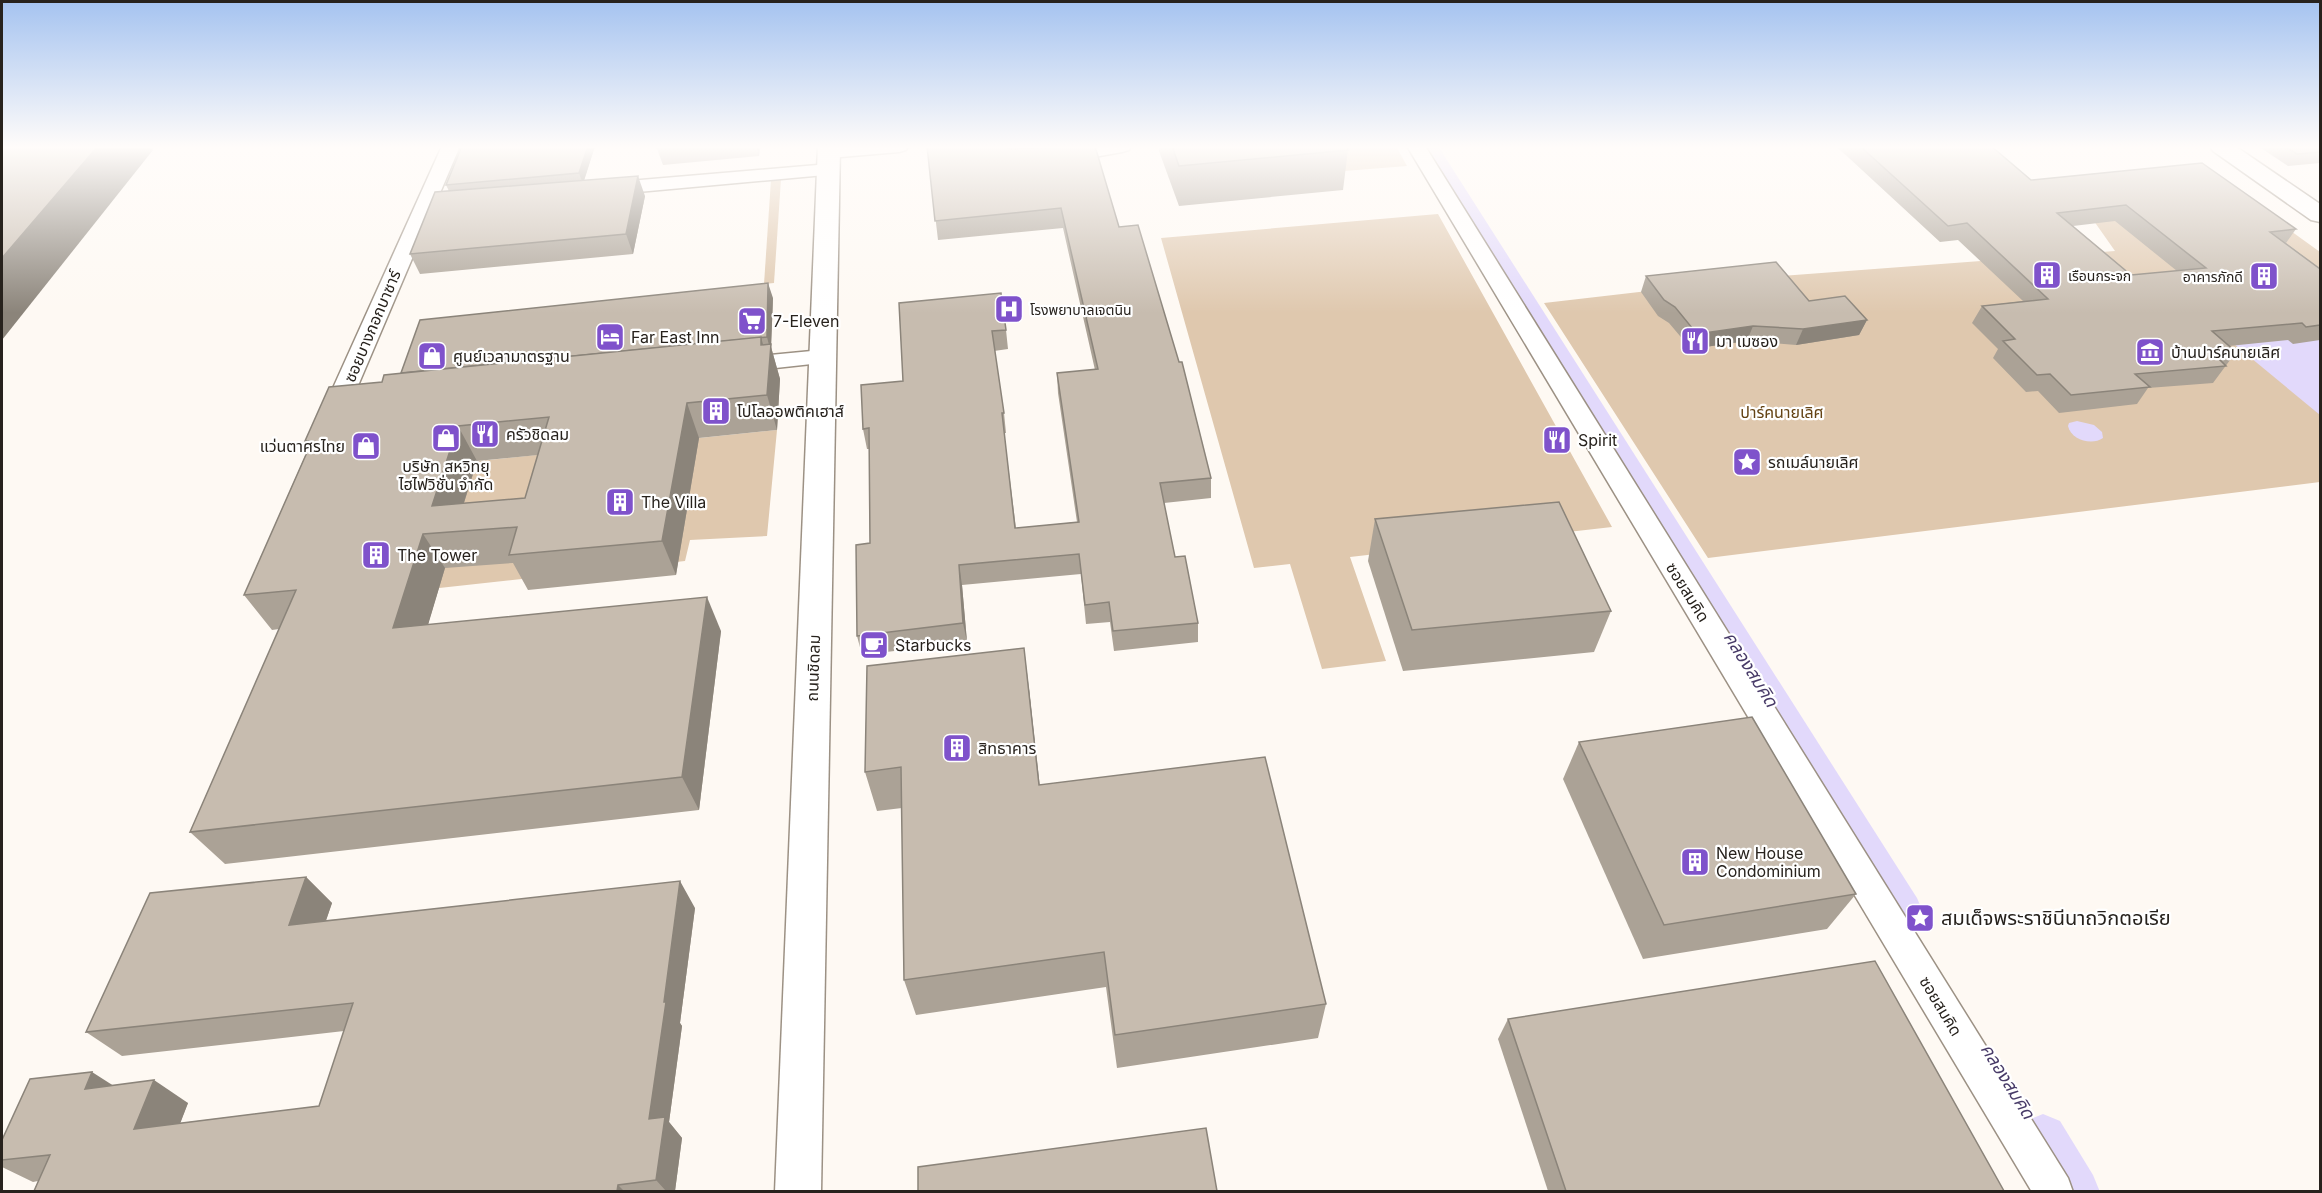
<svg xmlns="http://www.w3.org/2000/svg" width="2322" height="1193" font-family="Inter,'Noto Sans Thai',sans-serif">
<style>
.green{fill:#dfc8ae}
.water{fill:#e2d9fb}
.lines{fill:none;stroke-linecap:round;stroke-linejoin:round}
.canal{fill:#e2d9fb;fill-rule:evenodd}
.minor-casing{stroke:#9c9184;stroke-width:3}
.tertiary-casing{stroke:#9c9184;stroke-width:3}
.minor{fill:#fff;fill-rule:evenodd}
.tertiary{fill:#fff;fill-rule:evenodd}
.wall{fill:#aba296;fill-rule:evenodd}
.shaded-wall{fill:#8b847a}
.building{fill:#c7bcaf;stroke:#8b847a;stroke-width:1.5;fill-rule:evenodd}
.labels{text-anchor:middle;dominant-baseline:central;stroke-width:4.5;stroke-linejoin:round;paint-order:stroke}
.far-poi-label{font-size:14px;fill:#27221d;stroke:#fff;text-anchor:start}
.poi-label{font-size:16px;fill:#27221d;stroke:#fff;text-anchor:start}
.street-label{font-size:16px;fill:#27221d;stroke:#fff}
.park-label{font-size:16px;fill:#644314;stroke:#fff}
.water-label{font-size:18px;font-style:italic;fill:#483b68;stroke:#fff}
.near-poi-label{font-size:20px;fill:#27221d;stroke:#fff;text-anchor:start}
</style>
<rect width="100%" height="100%" fill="#fef9f3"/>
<!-- green -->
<g class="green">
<polygon points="1333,146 1396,146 1407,166 1344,171"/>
<polygon points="2208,171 2320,252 2320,482 1708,558 1544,303 1769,277 2115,251 2070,187"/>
<polygon points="781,179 774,283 764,284 771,180"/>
<polygon points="1438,214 1612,527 1350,557 1386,661 1322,669 1290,564 1254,568 1161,238"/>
<polygon points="777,430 767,536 690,540 685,561 275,606 326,477"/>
</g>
<!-- water -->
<g class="water">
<polygon points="2188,306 2320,340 2320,415"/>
<path d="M2077,421L2094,425L2102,432L2103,438C2092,446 2071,440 2068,426L2069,423Z"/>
</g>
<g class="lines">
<!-- canal -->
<g class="canal">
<polygon points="1414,146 1438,146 1917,898 1923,912 1917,926 1902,931 1887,926"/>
<polygon points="2043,1114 2060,1121 2093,1175 2100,1192 2048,1192 2026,1155 2019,1138 2026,1121"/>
</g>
<!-- minor casing -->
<g class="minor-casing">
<g id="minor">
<path d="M442,146H460L357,388L361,396L378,399L382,404L378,409C358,415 339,410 333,388Z"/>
<polygon points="840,146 908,146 906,150 899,152 829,158 822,156 820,152 822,148"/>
<polygon points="1094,146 1131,146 1129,150 1122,152 1061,163 1054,161 1052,157 1054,153"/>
<polygon points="1407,146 1425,146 2068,1178 2073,1192 2032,1192"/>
<polygon points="829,164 836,166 838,170 836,174 605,195 598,193 595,189 598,185 605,183"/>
<polygon points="822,350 830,352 833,357 830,362 739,372 731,370 728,365 731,360 739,358"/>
</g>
</g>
<!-- tertiary casing -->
<g class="tertiary-casing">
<g id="tertiary">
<polygon points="818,146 840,146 821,1192 775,1192"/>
<polygon points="2210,146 2235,146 2320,204 2320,222 2311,220 2213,151"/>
</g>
</g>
<!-- minor -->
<use href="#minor" class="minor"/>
<!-- tertiary -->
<use href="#tertiary" class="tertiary"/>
</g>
<!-- wall -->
<g class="wall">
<polygon points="462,146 595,146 584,180 645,196 633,254 420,274 410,254 449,191 446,185"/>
<polygon points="656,146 760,146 759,156 663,165"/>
<polygon points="927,146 1095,146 1119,227 1211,478 1211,498 1164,503 1175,557 1198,623 1198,642 1114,651 1110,622 1086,624 1081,574 962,585 967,642 862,655 857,636 870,543 869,449 867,449 863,429 903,381 899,303 1006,330 1008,349 994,351 1004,413 1006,433 1004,433 1016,528 1077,522 1058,393 1057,373 1095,370 1063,228 938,240"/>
<polygon points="1159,146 1346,146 1348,150 1343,190 1179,206 1159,151"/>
<path d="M1836,146H1991L2031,180L2296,229L2286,243L2320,269V340L2293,344L2288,340L2229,346L2236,352L2213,383L2148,388L2137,404L2059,413L2038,391L2026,392L1993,358L1998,349L1972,323L1982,306L2023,301L1958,240L1940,242ZM2115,221L2177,271L2131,275L2073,226Z"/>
<polygon points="2258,146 2320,146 2320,163 2288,166"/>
<polygon points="1646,276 1809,301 1867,320 1859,335 1796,345 1747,341 1691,349 1669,323 1658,316 1641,292"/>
<path d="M773,298L771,347L780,379L777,430L699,438L676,575L528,590L513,563L445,568L428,624L721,631L699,810L225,864L190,832L279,629L272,630L244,595L309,447L305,441L382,382ZM538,455L525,498L464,503L477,461Z"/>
<polygon points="1375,519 1611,611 1594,652 1403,671 1368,561"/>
<polygon points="1029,689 1039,785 1326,1004 1318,1038 1117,1068 1106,987 916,1015 904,980 902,808 877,811 865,772"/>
<polygon points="1579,742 1856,894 1827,929 1643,959 1563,779"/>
<polygon points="306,877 332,903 326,920 695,908 680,1023 682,1026 669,1122 682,1138 675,1191 34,1191 38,1181 33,1182 2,1167 2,1140 113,1086 188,1103 180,1123 319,1106 344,1031 122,1056 86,1032"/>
<polygon points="1508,1019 2004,1191 1548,1191 1498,1039"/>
</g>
<!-- shaded-wall -->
<g class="shaded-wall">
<polygon points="98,146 150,146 153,150 2,340 2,258"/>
<polygon points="588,146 595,146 583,184 579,173"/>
<polygon points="757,146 760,146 759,156"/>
<polygon points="638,176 645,196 633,254 626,234"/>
<polygon points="768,283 773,298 771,347 780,379 777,430 767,395 761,345 761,337 769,366 770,349 767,337"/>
<polygon points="1867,320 1859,335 1796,345 1803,329"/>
<polygon points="1753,326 1747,341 1691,349 1697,334"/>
<polygon points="687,403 699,438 676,575 662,541"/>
<polygon points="458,426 477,461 455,531 432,506"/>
<polygon points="423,534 445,568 417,662 393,628"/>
<polygon points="959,565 962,585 967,642 963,623"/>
<polygon points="707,597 721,631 699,810 682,777"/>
<polygon points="1024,648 1029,689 1044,824 1039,785"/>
<polygon points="306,877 332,903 316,950 289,925"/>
<polygon points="680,881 695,908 680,1023 682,1026 669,1122 682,1138 675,1191 666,1191 656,1180 649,1119"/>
<polygon points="92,1072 128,1095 85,1089"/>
<polygon points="154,1080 188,1103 170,1150 134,1129"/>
<polygon points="618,1185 624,1191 617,1191"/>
</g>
<!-- building -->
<g class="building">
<polygon points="2,146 98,146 2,258"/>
<polygon points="462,146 588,146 579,173 446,185"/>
<polygon points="927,146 1002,146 1010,149 1069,147 1074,146 1095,146 1119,227 1138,225 1179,362 1182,362 1211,478 1160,483 1175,557 1185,556 1198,623 1113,631 1109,602 1085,605 1079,554 959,565 963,623 857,636 856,545 870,543 869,428 863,429 861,385 903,381 899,303 1001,293 1006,330 992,331 1004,413 1002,413 1015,528 1079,522 1057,373 1098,369 1061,208 935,221"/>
<polygon points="1172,146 1346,146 1348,150 1179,166"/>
<path d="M1860,146H1991L2031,180L2202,163L2296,229L2270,232L2320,269V325L2306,327L2302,323L2212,331L2236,352L2214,354L2226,366L2135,374L2150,387L2071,395L2050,374L2037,375L2003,341L2015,339L1982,306L2048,299L1967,223L1948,226ZM2126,205L2206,268L2131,275L2057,213Z"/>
<polygon points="2284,146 2320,146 2320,152 2297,154"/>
<polygon points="638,176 626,234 410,254 435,192"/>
<polygon points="1776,262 1809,301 1845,296 1867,320 1803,329 1753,326 1697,334 1675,307 1664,300 1646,276"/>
<polygon points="768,283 767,337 401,373 420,320"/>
<path d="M761,337V345L771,344L767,395L687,403L662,541L509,555L517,527L423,534L393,628L707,597L682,777L190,832L296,590L244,595L312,441H305L329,387L382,382L384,375ZM549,417L525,498L432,506L458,426Z"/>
<polygon points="1559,502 1611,611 1412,630 1375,519"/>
<polygon points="1024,648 1039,785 1265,757 1326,1004 1115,1035 1104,952 904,980 901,767 865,772 867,666"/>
<polygon points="1752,717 1856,894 1664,925 1579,742"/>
<polygon points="306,877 289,925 680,881 664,1002 666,1002 649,1119 665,1117 656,1180 618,1185 617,1191 34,1191 50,1155 2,1160 2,1140 30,1079 92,1072 85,1089 154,1080 134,1129 319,1106 353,1003 86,1032 150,893"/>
<polygon points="1875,961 2004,1191 1566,1191 1508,1019"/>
<polygon points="1206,1128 1217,1191 918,1191 918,1167"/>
</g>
<!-- sky -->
<linearGradient id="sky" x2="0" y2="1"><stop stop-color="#a5c3f0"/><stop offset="0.47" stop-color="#fffcfa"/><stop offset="1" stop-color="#fffcfa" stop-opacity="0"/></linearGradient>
<rect width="2322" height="313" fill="url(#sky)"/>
<!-- icons -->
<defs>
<g id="building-square" transform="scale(1.5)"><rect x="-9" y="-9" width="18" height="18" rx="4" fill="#7f52cb" stroke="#fff"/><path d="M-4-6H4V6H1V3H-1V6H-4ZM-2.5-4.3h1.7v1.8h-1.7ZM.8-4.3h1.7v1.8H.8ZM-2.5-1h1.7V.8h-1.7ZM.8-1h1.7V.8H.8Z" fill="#fff"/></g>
<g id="hospital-square" transform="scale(1.5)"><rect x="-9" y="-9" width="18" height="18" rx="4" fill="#7f52cb" stroke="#fff"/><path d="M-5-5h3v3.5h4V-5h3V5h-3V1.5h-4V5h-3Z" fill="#fff"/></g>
<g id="supermarket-square" transform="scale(1.5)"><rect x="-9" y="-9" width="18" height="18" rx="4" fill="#7f52cb" stroke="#fff"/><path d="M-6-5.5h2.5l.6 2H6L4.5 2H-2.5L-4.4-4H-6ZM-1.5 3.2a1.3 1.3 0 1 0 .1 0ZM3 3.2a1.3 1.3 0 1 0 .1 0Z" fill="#fff"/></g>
<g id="hotel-square" transform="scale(1.5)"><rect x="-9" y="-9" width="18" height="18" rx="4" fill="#7f52cb" stroke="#fff"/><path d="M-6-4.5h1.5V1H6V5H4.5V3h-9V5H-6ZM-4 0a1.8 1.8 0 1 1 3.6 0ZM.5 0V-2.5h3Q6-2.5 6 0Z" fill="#fff"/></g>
<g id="restaurant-square" transform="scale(1.5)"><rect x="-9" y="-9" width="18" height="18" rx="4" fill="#7f52cb" stroke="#fff"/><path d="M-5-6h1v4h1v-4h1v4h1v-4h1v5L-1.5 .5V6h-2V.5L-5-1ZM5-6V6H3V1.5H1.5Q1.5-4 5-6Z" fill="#fff"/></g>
<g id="museum-square" transform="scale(1.5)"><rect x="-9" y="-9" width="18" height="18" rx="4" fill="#7f52cb" stroke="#fff"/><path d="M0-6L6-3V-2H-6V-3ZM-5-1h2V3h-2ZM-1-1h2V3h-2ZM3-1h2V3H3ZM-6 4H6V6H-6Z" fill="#fff"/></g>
<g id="shop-square" transform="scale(1.5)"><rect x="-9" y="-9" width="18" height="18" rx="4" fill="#7f52cb" stroke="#fff"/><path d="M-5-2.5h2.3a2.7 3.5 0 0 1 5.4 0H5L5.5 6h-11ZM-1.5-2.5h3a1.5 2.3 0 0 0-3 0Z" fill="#fff"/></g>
<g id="sight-square" transform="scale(1.5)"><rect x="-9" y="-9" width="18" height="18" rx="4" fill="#7f52cb" stroke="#fff"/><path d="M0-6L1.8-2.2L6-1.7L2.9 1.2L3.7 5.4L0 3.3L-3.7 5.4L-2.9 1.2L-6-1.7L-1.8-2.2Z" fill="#fff"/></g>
<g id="cafe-square" transform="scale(1.5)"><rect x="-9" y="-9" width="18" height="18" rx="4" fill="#7f52cb" stroke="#fff"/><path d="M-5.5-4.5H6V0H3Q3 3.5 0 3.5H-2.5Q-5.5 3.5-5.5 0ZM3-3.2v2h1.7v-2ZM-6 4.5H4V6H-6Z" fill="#fff"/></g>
</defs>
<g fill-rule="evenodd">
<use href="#building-square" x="2047" y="275"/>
<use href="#building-square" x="2264" y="276"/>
<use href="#hospital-square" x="1009" y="309"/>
<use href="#supermarket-square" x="752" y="321"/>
<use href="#hotel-square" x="610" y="337"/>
<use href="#restaurant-square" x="1695" y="341"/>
<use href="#museum-square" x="2150" y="352"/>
<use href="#shop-square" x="432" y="356"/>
<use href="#building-square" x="716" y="411"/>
<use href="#restaurant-square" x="485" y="434"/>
<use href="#shop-square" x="446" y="438"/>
<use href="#restaurant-square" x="1557" y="440"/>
<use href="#shop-square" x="366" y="446"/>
<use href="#sight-square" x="1747" y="462"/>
<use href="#building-square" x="620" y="502"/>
<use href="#building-square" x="376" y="555"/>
<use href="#cafe-square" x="874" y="645"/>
<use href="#building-square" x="957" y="748"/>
<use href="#building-square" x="1695" y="862"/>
<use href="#sight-square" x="1920" y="918"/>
</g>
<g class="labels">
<!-- far-poi labels -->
<g class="far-poi-label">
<text x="2068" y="275">เรือนกระจก</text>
<text x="2243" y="276" text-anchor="end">อาคารภักดี</text>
<text x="1030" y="309">โรงพยาบาลเจตนิน</text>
</g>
<!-- poi labels -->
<g class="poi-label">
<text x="773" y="321">7-Eleven</text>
<text x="631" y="337">Far East Inn</text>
<text x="1716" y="341">มา เมซอง</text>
<text x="2171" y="352">บ้านปาร์คนายเลิศ</text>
<text x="453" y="356">ศูนย์เวลามาตรฐาน</text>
<text x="737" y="411">โปโลออพติคเฮาส์</text>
<text x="506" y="434">ครัวชิดลม</text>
<text x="1578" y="440">Spirit</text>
<text x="345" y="446" text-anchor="end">แว่นตาศรไทย</text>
<text x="1768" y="462">รถเมล์นายเลิศ</text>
<text x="446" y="466" text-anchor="middle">บริษัท สหวิทยุ<tspan x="446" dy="18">ไฮไฟวิชั่น จำกัด</tspan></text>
<text x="641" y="502">The Villa</text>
<text x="397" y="555">The Tower</text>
<text x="895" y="645">Starbucks</text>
<text x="978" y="748">สิทธาคาร</text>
<text x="1716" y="853">New House<tspan x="1716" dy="18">Condominium</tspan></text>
</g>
<!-- street labels -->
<g class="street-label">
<text transform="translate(372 326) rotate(-67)">ซอยบางกอกบาซาร์</text>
<text transform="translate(1688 592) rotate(58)">ซอยสมคิด</text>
<text transform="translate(813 668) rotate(-88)">ถนนชิดลม</text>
<text transform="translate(1941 1006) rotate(59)">ซอยสมคิด</text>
</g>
<!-- park labels -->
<g class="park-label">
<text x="1782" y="412">ปาร์คนายเลิศ</text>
</g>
<!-- water labels -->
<g class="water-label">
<text transform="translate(1751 669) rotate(58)">คลองสมคิด</text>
<text transform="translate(2008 1081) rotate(58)">คลองสมคิด</text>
</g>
<!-- near-poi labels -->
<g class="near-poi-label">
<text x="1941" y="918">สมเด็จพระราชินีนาถวิกตอเรีย</text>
</g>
</g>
<!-- border -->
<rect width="2322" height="1193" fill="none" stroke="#27221d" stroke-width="6"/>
</svg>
